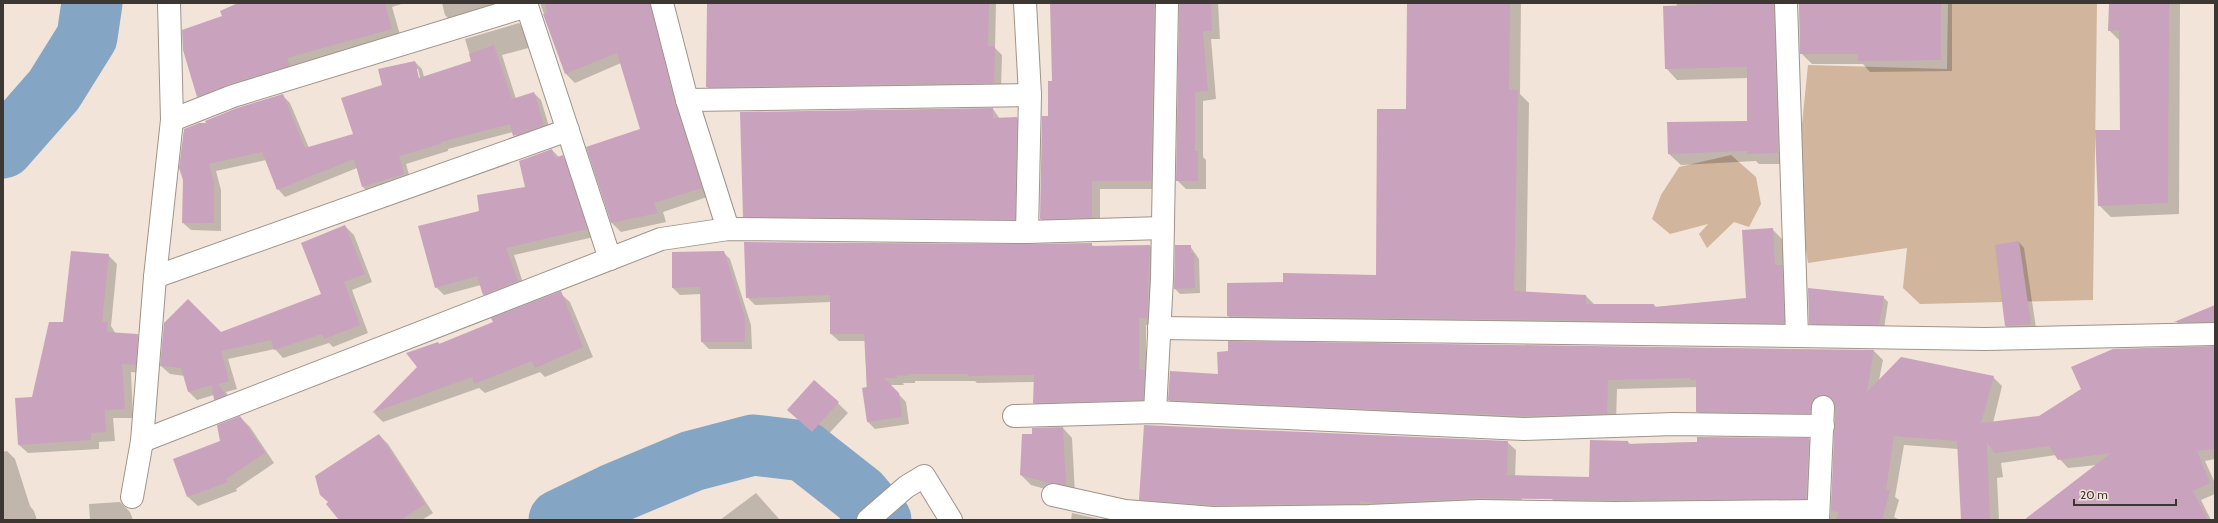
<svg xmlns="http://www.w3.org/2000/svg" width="2218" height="523" font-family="Cabin,sans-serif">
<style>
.green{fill:#d1b59d}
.shadow{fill:#0003;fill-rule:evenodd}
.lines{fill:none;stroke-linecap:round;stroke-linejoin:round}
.river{stroke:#84a5c4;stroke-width:61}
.building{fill:#c9a2be}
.minor-casing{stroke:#a09389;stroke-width:24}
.minor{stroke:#fff;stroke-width:22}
</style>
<rect width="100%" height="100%" fill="#f2e4d8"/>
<!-- green -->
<g class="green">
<polygon points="1948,3 2097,3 2093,300 1920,304 1903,288 1907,248 1808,263 1796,184 1808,65 1947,69"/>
<polygon points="1731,155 1756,177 1761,204 1749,227 1734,222 1707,248 1699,234 1708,224 1670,234 1652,219 1661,195 1679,167"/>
</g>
<!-- shadow -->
<g class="shadow">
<polygon points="250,3 405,3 392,7 401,38 207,105 198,96 224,17"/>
<polygon points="442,3 527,3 454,24 445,15"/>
<polygon points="540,3 657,3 710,196 663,212 666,222 621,232 612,223 588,147 641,129 621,63 575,83 566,74"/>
<polygon points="708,3 996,3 995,48 1002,55 1001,90 714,94 707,87"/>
<polygon points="1051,3 1168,3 1159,189 1100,189 1100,226 1049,227 1041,219 1053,82"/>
<polygon points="1180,3 1218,3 1220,39 1211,39 1216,99 1203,101 1203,157 1206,160 1206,189 1186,189 1177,180"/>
<polygon points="1408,3 1521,3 1520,94 1529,103 1526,293 1586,296 1595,305 1654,305 1657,308 1747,299 1772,229 1784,241 1795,334 1240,328 1228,316 1284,283 1377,276 1407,110"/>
<polygon points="1677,3 1794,3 1788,164 1759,164 1756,161 1681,165 1669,154 1748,122 1748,78 1677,80 1666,68"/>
<polygon points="1799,3 1952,3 1952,71 1870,72 1863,64 1812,64 1801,53"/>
<polygon points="2110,3 2180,3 2179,214 2111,217 2099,205 2121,131 2120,41 2109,30"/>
<path d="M519,23L526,30L532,47L502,55L516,99L534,93L541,100L551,133L522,143L513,132L448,149V151L406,164L411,182L370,194L362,186L357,168L285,197L278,189L266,160L216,171L221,190V231L191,230L183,223L207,124L282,95L290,103L309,148L355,135L383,86L415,62L422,69L424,77L472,62L465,39ZM416,69H418L421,82L419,83Z"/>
<polygon points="993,109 1000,119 1017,118 1024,126 1022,227 752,224 744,216"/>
<polygon points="552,150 559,157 562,156 570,164 594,237 514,255 525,289 492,302 484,294 481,285 444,295 436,287 480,212 526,187"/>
<polygon points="345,226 354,235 372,282 352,290 368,333 333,347 329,343 283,358 275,349 228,359 237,389 226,392 233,404 223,408 215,399 214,395 197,400 189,392 185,376 170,374 161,366 221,333 323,295"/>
<polygon points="2019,242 2024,248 2036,328 2011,331 2006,326"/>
<polygon points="1091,244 1094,247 1150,246 1157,254 1155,325 1146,325 1146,372 1152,378 1150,407 1042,410 1034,403 1035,382 977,383 975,381 915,381 915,383 903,383 904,385 890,385 906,402 909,424 875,429 868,422 865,341 839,341 831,334 831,302 755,305 747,297 1027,246"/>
<polygon points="1190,246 1199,259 1200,293 1180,294 1175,289"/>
<polygon points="723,252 730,259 751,325 752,349 709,349 702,342 701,294 680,295 673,288"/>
<polygon points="108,255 117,264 111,326 116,334 137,335 146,344 144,373 131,372 133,418 113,418 115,441 99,442 99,449 28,453 19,445 33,398 64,323"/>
<polygon points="560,293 570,302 593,357 545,377 540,372 485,393 479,388 383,422 374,413 418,367 438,343 440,344 494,323"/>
<polygon points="1883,297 1888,302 1884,329 1815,328 1810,323"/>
<polygon points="2215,306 2215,332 2185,331 2176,323"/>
<polygon points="2215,346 2215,459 2205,461 2215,483 2215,494 2201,500 2211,520 2026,520 2097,465 2068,468 2056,455 2001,463 2003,477 1997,478 1999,520 1962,520 1958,449 1904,445 1895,497 1899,500 1894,517 1900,520 1830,520 1836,426 1835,404 1826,405 1819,422 1707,421 1697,411 1697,387 1617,389 1616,423 1178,409 1169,400 1219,375 1874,351 1883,360 1879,380 1993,377 2002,386 1993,423 2039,417"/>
<polygon points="815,381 848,413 822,441 798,419"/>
<polygon points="240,417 250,427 274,463 236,489 237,491 198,506 188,497 174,460 221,441"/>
<polygon points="1063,428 1072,438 1075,494 1059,493 1031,485 1021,475 1033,435"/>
<polygon points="379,435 388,444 433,513 422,520 341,520"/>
<polygon points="1809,439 1816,446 1813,505 1559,506 1552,499 1551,477 1590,478 1628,442 1630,444"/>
<polygon points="1507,442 1516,450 1515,478 1522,485 1521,507 1148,507 1140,499"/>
<polygon points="7,451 15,459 30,506 34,511 37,520 3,520 3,452"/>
<polygon points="756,493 780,520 720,520"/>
<polygon points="120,502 130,512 133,520 90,520 89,504"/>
<polygon points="1072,513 1104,520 1071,520"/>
</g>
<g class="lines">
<!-- river -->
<g class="river">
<polyline points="3,148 54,90 87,37 92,3"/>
<polyline points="559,520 613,494 692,461 753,445 804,451 860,495 881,520"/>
</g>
</g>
<!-- building -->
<g class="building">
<polygon points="238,3 385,3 392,29 287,58 290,66 229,84 197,97 183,50 182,30 222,16 220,11"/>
<polygon points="545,3 650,3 675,103 702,188 654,203 658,213 611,223 586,147 640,129 617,53 565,74 543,14 547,13"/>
<polygon points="707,3 989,3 988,46 995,46 994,83 706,87"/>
<polygon points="1050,3 1154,3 1151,181 1092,181 1092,218 1040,219 1042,116 1048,116 1048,81 1052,81"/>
<polygon points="1179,3 1211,3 1212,31 1203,31 1208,91 1195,92 1195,151 1198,151 1198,181 1176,181"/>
<polygon points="1407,3 1510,3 1509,90 1518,90 1514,291 1586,295 1586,304 1654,304 1654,307 1746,298 1742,230 1773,228 1775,265 1782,265 1784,323 1227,316 1227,283 1283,282 1283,273 1376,275 1377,109 1406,109"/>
<polygon points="1746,3 1774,3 1778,153 1747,154 1747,151 1668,154 1667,122 1747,121 1747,67 1665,69 1663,6"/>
<polygon points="1799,3 1941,3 1941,60 1858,61 1858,54 1800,54"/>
<polygon points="2109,3 2169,3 2168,203 2098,206 2095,130 2120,130 2119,30 2108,31"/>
<polygon points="494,45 512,99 534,92 544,125 513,136 510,124 441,142 441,144 399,156 404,174 362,187 354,159 277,190 262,152 209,164 214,182 214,223 182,223 183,180 179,168 184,129 199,123 206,123 205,121 237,108 283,94 305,148 353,134 341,98 382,85 378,69 415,61 419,78 471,61 469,54"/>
<polygon points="993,108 993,118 1017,117 1015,219 743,217 740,112"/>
<polygon points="552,149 555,158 563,155 587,229 506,248 518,281 483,295 477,276 435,288 418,226 479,211 477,195 525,187 519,161"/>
<polygon points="345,225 365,274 344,282 360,325 324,339 322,334 274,350 271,340 221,351 229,381 218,384 226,395 214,400 212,385 188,392 181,368 160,366 164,323 188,299 221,332 321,294 301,243"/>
<polygon points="2019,241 2031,324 2005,326 1995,245"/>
<polygon points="744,242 1027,244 1092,243 1092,246 1150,245 1147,318 1139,318 1139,369 1145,370 1143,400 1033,403 1034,375 968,376 968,374 908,374 908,376 896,375 897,378 884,378 899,393 902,417 867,422 862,388 867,387 864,334 830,334 830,295 746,298"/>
<polygon points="1175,245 1191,245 1191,253 1194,253 1195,288 1174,289"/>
<polygon points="71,251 109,254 102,322 108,322 107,332 138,334 136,365 122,364 125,409 105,410 106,432 91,433 91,440 18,445 15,398 32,397 49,322 63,322"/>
<polygon points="724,251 745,317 745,342 701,342 700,287 672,288 672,252"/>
<polygon points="1808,288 1884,296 1879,325 1809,324"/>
<polygon points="561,291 583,347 535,368 532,361 474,384 472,377 372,413 417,367 406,353 438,342 439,344 493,322 491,318"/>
<polygon points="2215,305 2215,322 2174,322"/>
<polygon points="1228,341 1874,350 1867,392 1901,357 1994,376 1981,423 2039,416 2081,389 2071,367 2113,349 2215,346 2215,449 2197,451 2210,483 2193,491 2208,520 2024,520 2111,453 2058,460 2049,446 1995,453 1987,443 1990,520 1961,520 1957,441 1894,436 1886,489 1890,490 1882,520 1836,520 1839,512 1831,511 1835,408 1830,397 1824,395 1817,396 1812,401 1810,413 1696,412 1696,380 1690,380 1690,378 1608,380 1607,414 1524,416 1168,400 1170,371 1218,374 1217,352 1228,351"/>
<polygon points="814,380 839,402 812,432 787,410"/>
<polygon points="240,416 265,453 226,479 228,482 187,497 173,459 220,441 217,425"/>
<polygon points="1144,425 1508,441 1507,475 1589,477 1590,440 1628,441 1628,444 1697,442 1697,437 1809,438 1806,499 1615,500 1480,498 1376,503 1360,501 1360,504 1213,505 1139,500"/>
<polygon points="1063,427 1066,485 1049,483 1020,475 1022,434 1032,434 1032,428"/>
<polygon points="379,434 425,504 401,520 339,520 326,504 328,502 320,495 315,476"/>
</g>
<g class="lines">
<!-- minor casing -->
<g class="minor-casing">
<g id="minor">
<polyline points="526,3 610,259"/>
<polyline points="662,3 687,100 728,229"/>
<polyline points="1025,3 1030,95 1027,232"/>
<polyline points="1786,3 1797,336 1985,339 2215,334"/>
<polyline points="687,100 1030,95"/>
<polyline points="172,120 233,96 527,6"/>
<polyline points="155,277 568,130"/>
<polyline points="1159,328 1797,336"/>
<polyline points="1155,412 1162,278 1167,3"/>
<polyline points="1014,416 1155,412 1524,429 1674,424 1823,426"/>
<polyline points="142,441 661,239 728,229 1027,232 1163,228"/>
<polyline points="1053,495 1125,511 1213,518 1369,516 1480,511 1615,513 1818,511"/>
<polyline points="132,497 142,441 155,277 172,120 169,3"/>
<polyline points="868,520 906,487 924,476 951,520"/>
<polyline points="1818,520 1823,407"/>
</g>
</g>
<!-- minor -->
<use href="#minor" class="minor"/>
</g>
<!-- border -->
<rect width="2218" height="523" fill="none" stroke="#3c3732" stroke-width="8"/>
<!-- scale -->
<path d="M2074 499v6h102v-6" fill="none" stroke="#3c3732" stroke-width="2"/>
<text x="2080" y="499" font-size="12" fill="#3c3732" stroke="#f2e4d8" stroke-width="3" paint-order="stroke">20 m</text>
</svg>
